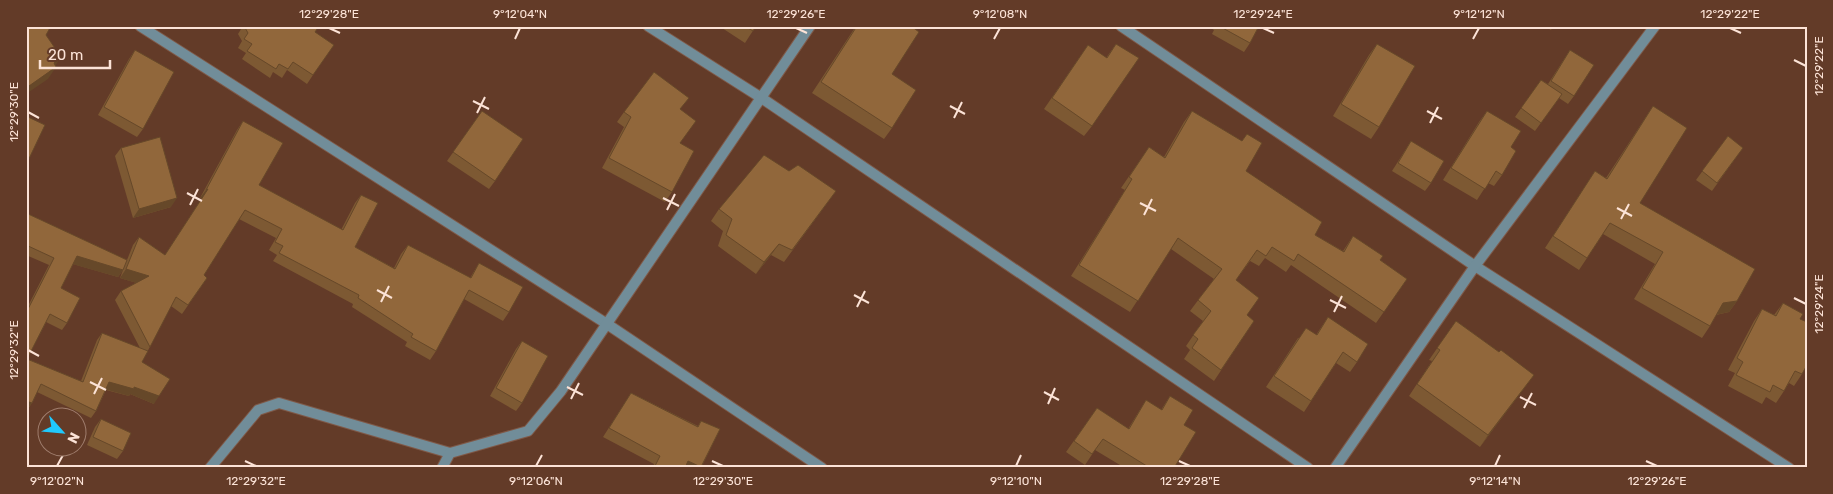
<svg xmlns="http://www.w3.org/2000/svg" width="1833" height="494" font-family="Rubik,sans-serif">
<style>
.lines{fill:none;stroke-linecap:round;stroke-linejoin:round}
.minor-casing{stroke:#7f5948;stroke-width:12}
.minor{stroke:#718d99;stroke-width:10}
.wall{fill:#7d5933;fill-rule:evenodd}
.shaded-wall{fill:#664829}
.building{fill:#91673b;stroke:#664829}
.ticks{fill:none;stroke:#fce3d7;stroke-width:2}
.neatline{fill:none;stroke:#fce3d7;stroke-width:2}
.ticks-label{font-size:12px;text-anchor:middle;fill:#fce3d7}
</style>
<rect width="100%" height="100%" fill="#633b28"/>
<g class="lines">
<!-- minor casing -->
<g class="minor-casing">
<g id="minor">
<polyline points="140,26 607,324 822,468"/>
<polyline points="648,26 760,97 1308,468"/>
<polyline points="1121,26 1475,266 1789,468"/>
<polyline points="210,468 258,410 279,403 450,453"/>
<polyline points="442,468 450,453 528,431 561,391 810,26"/>
<polyline points="1335,468 1475,266 1655,26"/>
</g>
</g>
<!-- minor -->
<use href="#minor" class="minor"/>
</g>
<!-- wall -->
<g class="wall">
<polygon points="243,26 319,26 315,32 313,75 307,84 287,70 282,78 273,72 270,78 242,59 246,53 238,48 242,41 238,34"/>
<polygon points="719,26 756,26 745,43"/>
<polygon points="856,26 911,26 892,74 892,128 884,139 812,93"/>
<polygon points="1208,26 1259,26 1250,43 1244,52 1212,34 1214,30"/>
<polygon points="1544,26 1553,26 1551,30"/>
<polygon points="1116,44 1092,126 1084,136 1044,109 1088,45 1106,58"/>
<polygon points="1377,44 1379,127 1371,139 1333,116 1369,55"/>
<polygon points="135,50 143,129 137,137 98,115 129,59"/>
<polygon points="1570,50 1574,96 1568,104 1559,98 1535,131 1515,117 1541,80 1548,84"/>
<polygon points="1653,106 1640,203 1737,301 1729,312 1716,315 1710,326 1702,338 1634,299 1655,264 1603,234 1579,270 1545,248 1595,171 1606,178"/>
<polygon points="681,109 680,143 672,192 665,202 602,168 624,127 617,122 624,112"/>
<polygon points="482,111 495,181 489,189 447,161"/>
<polygon points="1192,111 1242,141 1247,134 1246,171 1315,235 1343,251 1353,236 1380,260 1407,279 1376,323 1291,265 1286,272 1265,258 1259,266 1250,261 1236,280 1247,315 1254,321 1214,381 1184,359 1190,350 1186,346 1203,321 1190,311 1214,279 1171,249 1130,312 1071,276 1125,190 1121,188 1149,147 1164,157 1184,122"/>
<polygon points="1487,111 1511,147 1502,175 1494,186 1488,183 1477,200 1443,180 1479,122"/>
<path d="M243,121L259,185L341,230L355,203L361,195L355,247L394,268L401,254L408,245L470,278L479,263L509,312L503,321L464,299L436,351L430,360L405,346L407,342L352,307L353,304L273,261L277,255L269,250L276,238L239,219L204,275L207,278L182,314L171,306L142,362L154,404L130,394L129,396L106,390L96,411L91,418L37,392L32,403L27,410H26V310L49,265L26,255V213L127,260L133,245L139,237L165,255L202,198H200L237,130ZM73,264L118,277L123,270L120,278L137,283L121,291L115,300L140,348L102,333L97,340L81,381L27,359L46,322L62,330L67,323L61,288Z"/>
<polygon points="1728,136 1737,156 1712,191 1696,180"/>
<polygon points="1411,141 1431,183 1425,191 1392,171"/>
<polygon points="121,148 171,207 133,218 115,156"/>
<polygon points="789,171 836,191 784,262 771,255 756,274 718,246 723,231 711,221 719,209"/>
<polygon points="1783,303 1800,319 1802,374 1794,386 1789,383 1784,391 1776,403 1766,397 1762,404 1728,386 1735,373 1728,370 1754,321 1762,309 1774,315"/>
<polygon points="1328,317 1357,362 1350,372 1336,363 1304,412 1266,387 1298,338 1316,335"/>
<polygon points="1456,321 1499,352 1534,375 1480,447 1409,396 1432,361 1429,360"/>
<polygon points="522,341 522,403 516,411 490,396 516,349"/>
<polygon points="631,393 698,426 701,421 720,429 701,468 653,468 654,464 603,437"/>
<polygon points="1170,396 1184,425 1174,468 1125,468 1095,450 1085,465 1066,452 1097,408 1128,429 1146,400 1161,410"/>
<polygon points="101,419 123,451 117,459 87,445 95,427"/>
</g>
<!-- shaded-wall -->
<g class="shaded-wall">
<polygon points="61,57 53,69 54,63"/>
<polygon points="56,67 48,79 26,94 26,90 29,86"/>
<polygon points="208,189 202,198 200,198 206,190"/>
<polygon points="177,198 171,207 133,218 139,209"/>
<polygon points="779,244 771,255 756,274 764,262"/>
<polygon points="77,256 123,270 118,277 72,264"/>
<polygon points="126,269 149,276 143,285 120,278"/>
<polygon points="1737,301 1729,312 1715,315 1723,303"/>
<polygon points="1534,375 1526,386 1480,447 1488,435"/>
<polygon points="109,382 134,387 159,396 154,404 130,394 129,396 104,389"/>
<polygon points="26,401 32,403 27,410 26,410"/>
<polygon points="688,461 701,467 701,468 683,468"/>
</g>
<!-- building -->
<g class="building">
<polygon points="26,26 51,26 46,35 61,57 54,63 56,67 29,86 26,83"/>
<polygon points="244,26 319,26 315,32 334,45 313,75 293,62 288,69 279,64 276,69 247,51 252,44 244,39 248,33"/>
<polygon points="745,26 756,26 753,31"/>
<polygon points="857,26 911,26 919,32 892,74 916,90 892,128 821,82"/>
<polygon points="1219,26 1259,26 1250,43"/>
<polygon points="1116,44 1139,58 1092,126 1052,98 1088,45 1107,58"/>
<polygon points="1377,44 1415,66 1379,127 1341,104"/>
<polygon points="135,50 174,72 143,129 104,107"/>
<polygon points="1570,50 1594,65 1574,96 1551,81"/>
<polygon points="654,72 689,98 680,109 696,121 680,143 694,151 672,192 609,158 631,117 624,112"/>
<polygon points="1541,80 1562,94 1541,123 1521,108"/>
<polygon points="1653,106 1687,128 1640,203 1755,269 1737,301 1723,303 1710,326 1642,288 1663,252 1610,223 1587,258 1553,236 1595,171 1607,179"/>
<polygon points="482,111 523,139 495,181 453,152"/>
<polygon points="1192,111 1242,141 1247,134 1262,143 1246,171 1322,222 1315,235 1344,252 1353,236 1383,256 1380,260 1407,279 1384,312 1298,254 1294,261 1272,247 1266,256 1257,250 1236,280 1259,298 1247,315 1254,321 1221,370 1192,348 1198,339 1193,335 1211,311 1198,300 1222,269 1178,238 1138,301 1079,265 1132,179 1129,177 1149,147 1165,158"/>
<polygon points="1487,111 1521,131 1511,147 1516,151 1502,175 1496,171 1485,189 1451,168"/>
<polygon points="26,116 45,125 26,165"/>
<polygon points="243,121 283,143 259,185 343,230 361,195 378,203 355,247 395,269 408,245 471,278 479,263 523,287 509,312 469,290 436,351 411,337 413,334 358,298 359,295 279,253 283,246 275,242 282,229 245,210 204,275 207,278 188,305 176,297 150,347 121,291 149,276 126,269 139,237 165,255 208,189 206,190"/>
<polygon points="1728,136 1743,148 1717,183 1702,171"/>
<polygon points="160,137 177,198 139,209 121,148"/>
<polygon points="1411,141 1444,161 1431,183 1398,163"/>
<polygon points="764,155 789,171 798,165 836,191 792,250 779,244 764,262 726,235 732,219 719,209"/>
<polygon points="26,213 127,260 123,270 77,256 61,288 80,298 67,323 50,314 27,359 83,382 102,333 148,351 142,362 170,379 159,396 134,387 134,389 109,382 96,411 41,384 32,403 26,401 26,313 54,258 26,245"/>
<polygon points="1783,303 1803,314 1800,319 1807,322 1807,365 1802,374 1795,371 1784,391 1773,385 1770,392 1736,375 1743,362 1737,358 1762,309 1776,316"/>
<polygon points="1328,317 1368,344 1357,362 1343,352 1311,401 1274,376 1306,328 1317,335"/>
<polygon points="1456,321 1499,352 1501,350 1534,375 1488,435 1417,384 1440,350 1437,348"/>
<polygon points="522,341 548,356 522,403 496,388"/>
<polygon points="631,393 698,427 701,421 720,429 701,467 688,461 685,468 654,468 660,456 609,428"/>
<polygon points="1170,396 1193,410 1184,425 1196,432 1174,468 1150,468 1103,439 1092,454 1074,441 1097,408 1129,429 1146,400 1162,410"/>
<polygon points="101,419 131,433 123,451 93,437"/>
</g>
<!-- ticks -->
<path class="ticks" d="M329,28L340,33M796,28L807,33M1263,28L1274,33M1730,28L1741,33M515,39L520,28M994,39L1000,28M1473,39L1479,28M1794,60L1806,66M473,101L489,109M950,106L965,114M1427,111L1442,119M28,112L39,118M477,113L485,97M954,118L962,102M1430,123L1438,107M187,193L202,201M663,198L679,206M1140,203L1156,211M190,205L198,189M1617,208L1632,216M667,210L675,194M1144,215L1152,199M1621,219L1629,204M377,290L392,298M854,295L869,303M1794,298L1806,304M1330,300L1346,308M381,302L389,286M857,307L865,291M1334,312L1342,296M28,350L39,356M90,382L106,390M567,387L583,395M1044,392L1059,400M94,394L102,378M1520,397L1536,405M571,399L579,383M1048,404L1055,388M1524,408L1532,393M245,461L256,466M712,461L723,466M1179,461L1190,466M1646,461L1657,466M57,466L63,455M536,466L542,455M1016,466L1021,455M1495,466L1500,455"/>
<!-- border -->
<rect width="1833" height="494" fill="none" stroke="#633b28" stroke-width="55"/>
<!-- north arrow -->
<g transform="translate(62 432) rotate(117)"><circle r="24" fill="#633b28" stroke="#a07e6e"/>
<path d="M0-4L9 19L0 12L-9 19Z" fill="#20c9fd"/>
<text y="-8" font-size="14" font-weight="bold" text-anchor="middle" fill="#fce3d7">N</text>
</g>
<!-- scale -->
<path d="M40 60v8h70v-8" fill="none" stroke="#fce3d7" stroke-width="2.5"/>
<text x="48" y="60" font-size="15" fill="#fce3d7" stroke="#633b28" stroke-width="4" paint-order="stroke">20 m</text>
<rect x="28" y="28" width="1778" height="438" class="neatline"/>
<g class="ticks-label">
<text x="329" y="18">12°29'28"E</text>
<text x="520" y="18">9°12'04"N</text>
<text x="796" y="18">12°29'26"E</text>
<text x="1000" y="18">9°12'08"N</text>
<text x="1263" y="18">12°29'24"E</text>
<text x="1479" y="18">9°12'12"N</text>
<text x="1730" y="18">12°29'22"E</text>
<text transform="translate(1819 66) rotate(-90)" y="4">12°29'22"E</text>
<text transform="translate(14 112) rotate(-90)" y="4">12°29'30"E</text>
<text transform="translate(1819 304) rotate(-90)" y="4">12°29'24"E</text>
<text transform="translate(14 350) rotate(-90)" y="4">12°29'32"E</text>
<text x="57" y="485">9°12'02"N</text>
<text x="256" y="485">12°29'32"E</text>
<text x="536" y="485">9°12'06"N</text>
<text x="723" y="485">12°29'30"E</text>
<text x="1016" y="485">9°12'10"N</text>
<text x="1190" y="485">12°29'28"E</text>
<text x="1495" y="485">9°12'14"N</text>
<text x="1657" y="485">12°29'26"E</text>
</g>
</svg>
